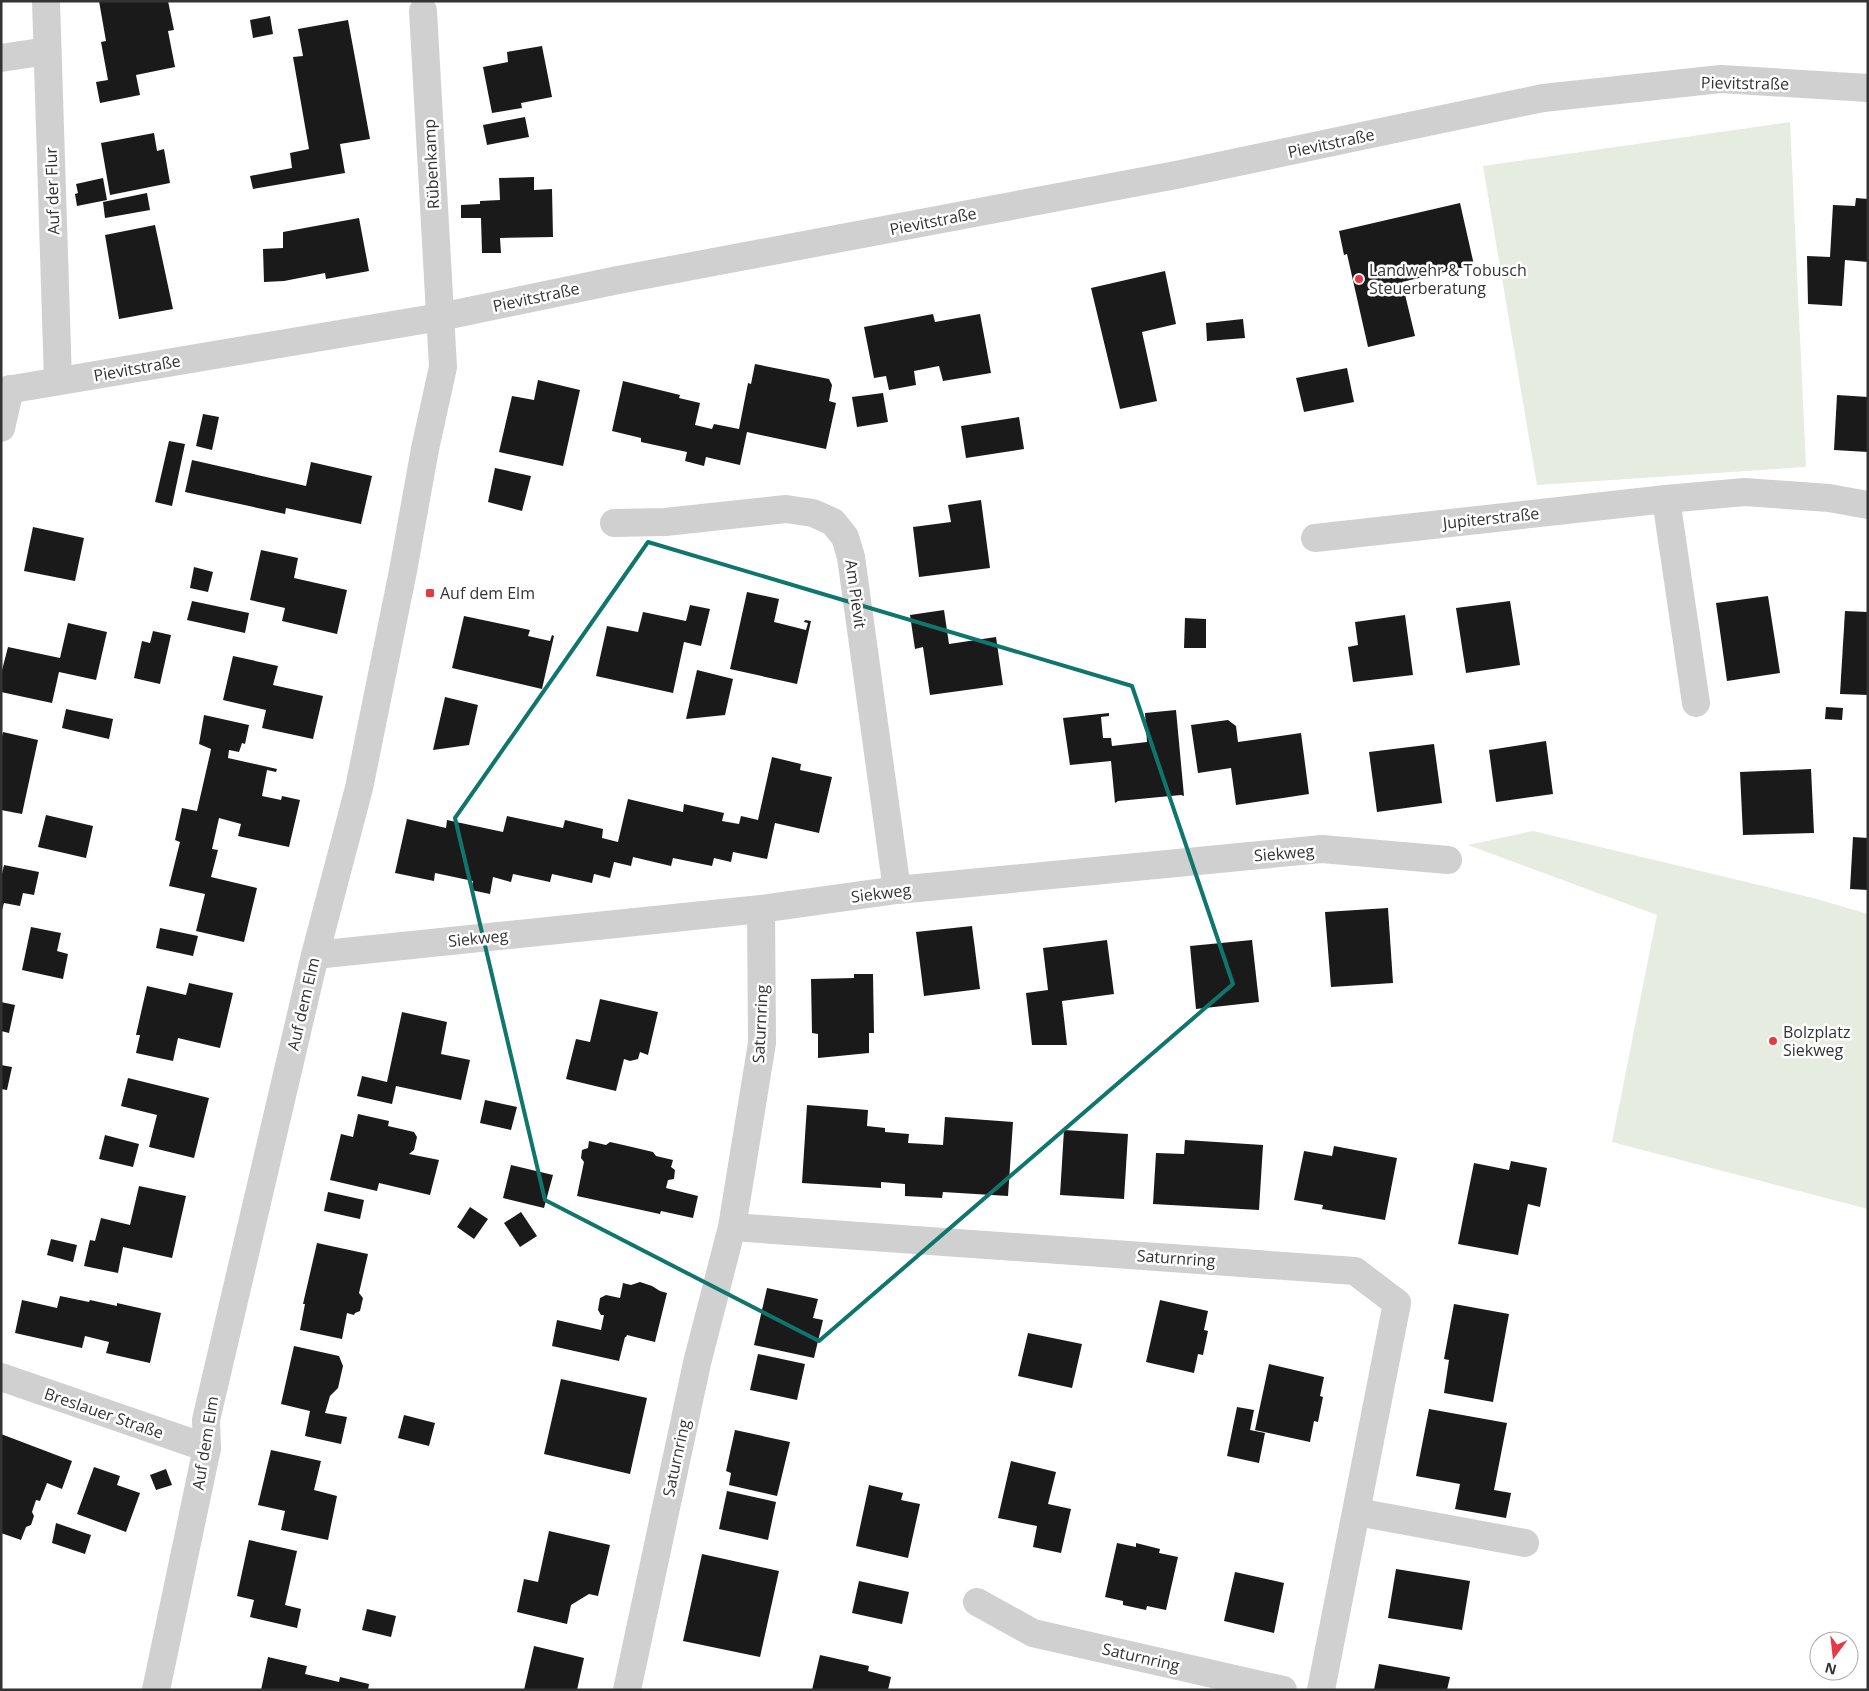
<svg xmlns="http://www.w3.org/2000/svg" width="1869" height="1691" font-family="'Open Sans',sans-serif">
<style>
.green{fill:#e6ecdf}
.building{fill:#1a1a1a}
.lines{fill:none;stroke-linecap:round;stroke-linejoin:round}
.minor{stroke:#d0d0d0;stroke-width:28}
.marked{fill:none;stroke:#0f766e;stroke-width:4;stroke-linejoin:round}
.poi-dot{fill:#e63946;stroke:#fff;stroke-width:2}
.labels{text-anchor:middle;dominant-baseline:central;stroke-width:5;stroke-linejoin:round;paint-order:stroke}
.street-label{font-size:16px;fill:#333;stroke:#fff}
.poi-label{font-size:16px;fill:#333;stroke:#fff;text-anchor:start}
</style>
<rect width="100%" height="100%" fill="#fff"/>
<!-- green -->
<g class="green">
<polygon points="1790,122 1806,467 1537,485 1483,166"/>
<polygon points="1533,831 1813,898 1868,914 1868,1209 1612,1142 1657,915 1468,845"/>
</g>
<!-- building -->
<g class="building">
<polygon points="99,1 168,1 174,30 168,31 175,67 136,75 140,95 100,103 96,82 108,80 101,42 106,41"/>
<polygon points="270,16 273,34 253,38 250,20"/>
<polygon points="348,20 370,139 340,144 345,173 253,189 250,176 292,168 290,153 309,149 293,57 303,56 298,29"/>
<polygon points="542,46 552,97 521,103 522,108 492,113 483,67 508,62 507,52"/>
<polygon points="525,117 529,137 487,145 483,125"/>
<polygon points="154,133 157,151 164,149 170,183 110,195 101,143"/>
<polygon points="534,177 534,190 552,189 553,237 500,238 501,253 482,253 481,218 461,218 461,205 480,204 480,201 500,200 499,178"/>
<polygon points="103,178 107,200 77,206 75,194 78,193 76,184"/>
<polygon points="147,193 150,210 105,218 103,202"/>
<polygon points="1856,198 1868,199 1868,262 1845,260 1842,306 1808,304 1807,256 1830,257 1833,205 1855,206"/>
<polygon points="1460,203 1474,265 1402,282 1415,336 1368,347 1347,254 1344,255 1339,231"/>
<polygon points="359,218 369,271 326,279 325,273 284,281 264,282 263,249 283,248 283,232"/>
<polygon points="155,225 173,309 119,319 105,235"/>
<polygon points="1165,271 1176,324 1142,332 1157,401 1120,409 1091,288"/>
<polygon points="933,314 935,322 980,314 991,373 943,381 939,366 914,371 916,385 889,390 886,376 874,378 864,327"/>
<polygon points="1243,319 1245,338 1207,341 1206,323"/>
<polygon points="755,364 829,379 832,385 829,401 836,403 826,449 747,432 740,465 706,457 704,466 685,461 687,452 641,442 641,438 612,431 623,381 680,395 679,398 700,403 695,425 712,429 714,424 739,429 748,383 751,384"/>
<polygon points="1347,368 1354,402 1304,412 1296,378"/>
<polygon points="538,380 580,390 563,466 499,452 512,396 534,400"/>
<polygon points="883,393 888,422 857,427 852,397"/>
<polygon points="1837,395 1868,397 1868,452 1834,450"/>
<polygon points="203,414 219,417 212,450 196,446"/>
<polygon points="1019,417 1024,449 966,458 961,426"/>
<polygon points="169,441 185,444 172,506 155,502"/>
<polygon points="192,460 306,486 311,462 372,476 361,524 286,508 285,514 185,492"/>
<polygon points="495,468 531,476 522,511 488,502"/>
<polygon points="981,500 990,568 919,577 913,527 951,522 948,505"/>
<polygon points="33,527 84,538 75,581 24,571"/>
<polygon points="261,550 298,558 294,578 347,590 337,634 282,621 285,608 250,600"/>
<polygon points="194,567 213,572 208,592 190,588"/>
<polygon points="747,592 779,599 774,622 806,630 808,623 804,622 805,620 811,621 797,684 730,669"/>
<polygon points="1768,596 1780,673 1727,681 1716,603"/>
<polygon points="192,601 249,613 245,633 187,620"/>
<polygon points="1510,601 1520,665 1466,673 1456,608"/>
<polygon points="690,605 710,609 701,646 684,642 673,693 596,676 607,626 638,632 643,612 686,621"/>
<polygon points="944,610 949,644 996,637 1003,685 930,695 923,647 915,649 910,615"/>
<polygon points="1845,611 1868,612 1868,695 1840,694"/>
<polygon points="1405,615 1413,675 1353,682 1348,647 1358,645 1355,622"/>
<polygon points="464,616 530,630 528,636 550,641 552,635 554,636 542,689 452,668"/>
<polygon points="1185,618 1206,619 1206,648 1184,648"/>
<polygon points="68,623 107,632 96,680 59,672 52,703 1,692 1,674 8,647 60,658"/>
<polygon points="153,631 171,635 160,684 134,678 142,641 150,643"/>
<polygon points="233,656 278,666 273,685 323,696 313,739 262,728 266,710 223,700"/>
<polygon points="697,670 733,679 725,715 686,719"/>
<polygon points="445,697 478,705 469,745 433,750"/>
<polygon points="1826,707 1843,708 1842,720 1825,719"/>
<polygon points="66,709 113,719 109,739 62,728"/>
<polygon points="1176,710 1184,796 1181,795 1118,801 1115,803 1111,761 1070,765 1063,718 1109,713 1109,716 1101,717 1103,738 1111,738 1112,746 1147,742 1145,713"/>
<polygon points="204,715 249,725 245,744 242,743 239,752 229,750 228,758 277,769 276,772 267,770 262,796 281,800 282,796 300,800 289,847 238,836 241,824 219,818 212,849 218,850 211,877 257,888 244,942 196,931 205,894 169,886 180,842 175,840 182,808 197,811 210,754 211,749 199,744"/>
<polygon points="1228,720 1236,726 1238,742 1301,733 1309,794 1236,805 1231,768 1198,773 1191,725"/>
<polygon points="3,732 38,740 22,814 1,810 1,740"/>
<polygon points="1546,741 1553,794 1496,802 1489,750"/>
<polygon points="1434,744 1442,803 1377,812 1369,752"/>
<polygon points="772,757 801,764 800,770 832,777 819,833 775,823 767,859 733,852 731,862 714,858 712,866 673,858 671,866 633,857 631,866 614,862 610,878 594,874 592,883 552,874 550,882 513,874 511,882 493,877 490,894 471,890 473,881 435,873 434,881 395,873 407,819 446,828 447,820 503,832 507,816 563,828 565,820 603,829 602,838 618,842 628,799 683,812 684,804 724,813 722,821 739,824 741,816 758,820"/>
<polygon points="1811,769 1814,833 1743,835 1740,772"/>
<polygon points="46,815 93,826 86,858 38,847"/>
<polygon points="1853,837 1868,838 1868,890 1850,889"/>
<polygon points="4,865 39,872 34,895 23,893 20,906 4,903 2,910 1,878"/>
<polygon points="1388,908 1393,983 1331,987 1325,912"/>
<polygon points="972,926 980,989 924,996 916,932"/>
<polygon points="31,927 61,933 57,951 68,954 63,979 22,970"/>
<polygon points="160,928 198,936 193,956 156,948"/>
<polygon points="1107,940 1114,994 1062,1001 1067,1045 1032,1045 1026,993 1048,990 1043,948"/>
<polygon points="1252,940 1259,1002 1196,1009 1190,946"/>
<polygon points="854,974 873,974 874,1033 869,1033 869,1053 818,1058 818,1034 812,1033 811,979 854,978"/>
<polygon points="189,983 233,993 220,1048 178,1038 173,1061 136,1053 140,1035 136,1035 147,986 186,995"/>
<polygon points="600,999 658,1012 648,1055 640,1052 638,1059 630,1061 624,1059 616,1091 566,1079 576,1039 590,1042"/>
<polygon points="1,1002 15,1005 9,1033 1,1031"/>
<polygon points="402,1012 447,1022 441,1054 470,1060 461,1100 396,1086 392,1104 357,1096 362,1076 387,1082"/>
<polygon points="1,1065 12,1067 7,1090 1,1089"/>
<polygon points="128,1078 209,1098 194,1158 149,1147 157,1115 121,1106"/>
<polygon points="485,1100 517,1107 511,1130 480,1123"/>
<polygon points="807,1105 868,1110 867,1126 885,1128 885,1132 909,1134 908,1143 943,1145 945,1117 1013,1122 1008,1196 943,1192 942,1198 905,1196 905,1184 881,1182 881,1188 802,1183"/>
<polygon points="358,1114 389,1121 388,1126 414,1132 417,1137 414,1150 409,1154 439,1160 430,1195 379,1183 377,1191 330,1180 341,1134 353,1137"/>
<polygon points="1064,1130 1128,1134 1124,1199 1060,1195"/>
<polygon points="105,1135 139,1144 133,1167 99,1159"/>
<polygon points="1185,1140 1263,1145 1259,1210 1153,1204 1156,1153 1184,1154"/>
<polygon points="589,1141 606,1145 610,1142 632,1147 653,1152 656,1156 673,1160 671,1167 675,1170 674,1179 668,1180 666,1188 698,1196 693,1218 661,1211 660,1214 577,1196 584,1162 581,1158 582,1150 588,1148"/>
<polygon points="1334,1146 1397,1158 1385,1220 1322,1209 1323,1205 1294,1200 1304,1151 1332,1156"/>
<polygon points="1511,1161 1547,1168 1540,1207 1528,1204 1518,1255 1458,1244 1474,1163 1509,1170"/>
<polygon points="511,1165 553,1175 544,1208 503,1198"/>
<polygon points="139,1186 186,1196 172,1258 123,1247 118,1273 84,1266 90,1240 95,1241 101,1218 130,1225"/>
<polygon points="328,1192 364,1200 360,1219 324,1211"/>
<polygon points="470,1207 488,1219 474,1239 457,1227"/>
<polygon points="521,1212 537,1236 520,1247 504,1223"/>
<polygon points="51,1239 77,1245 73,1262 47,1255"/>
<polygon points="317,1243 368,1254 359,1293 363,1298 360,1311 355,1313 354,1315 347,1313 342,1339 300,1330 305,1304 303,1304"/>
<polygon points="640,1282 652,1286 660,1291 667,1293 655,1342 627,1335 626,1337 625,1337 619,1361 552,1346 557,1320 601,1330 604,1315 601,1315 598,1310 600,1298 606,1295 620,1298 623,1283 631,1285"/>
<polygon points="767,1288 818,1299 813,1318 823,1320 814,1358 754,1345"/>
<polygon points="60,1296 89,1302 90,1300 117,1306 117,1303 161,1313 150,1363 106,1353 109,1342 85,1336 82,1348 15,1333 22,1300 57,1308"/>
<polygon points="1160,1300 1208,1311 1204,1330 1208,1331 1203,1355 1198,1354 1194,1373 1146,1362"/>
<polygon points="1454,1304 1509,1314 1493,1402 1444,1393 1449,1360 1444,1359"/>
<polygon points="1028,1333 1082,1344 1072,1388 1018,1376"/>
<polygon points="294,1346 339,1356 343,1366 338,1388 330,1396 325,1413 347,1417 341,1444 305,1436 310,1411 281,1404"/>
<polygon points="758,1354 805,1364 797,1400 750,1390"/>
<polygon points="1269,1364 1324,1377 1320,1396 1323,1397 1318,1422 1314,1421 1310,1442 1255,1430"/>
<polygon points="561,1379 647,1398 630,1474 544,1454"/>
<polygon points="1237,1407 1254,1410 1250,1430 1265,1433 1259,1463 1227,1456"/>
<polygon points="1429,1409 1507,1423 1494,1490 1511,1493 1506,1518 1455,1509 1460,1484 1416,1476"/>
<polygon points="404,1415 435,1423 429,1446 398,1438"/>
<polygon points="735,1430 790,1442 777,1496 729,1485 731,1473 726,1471"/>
<polygon points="1,1434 72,1461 62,1489 47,1483 40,1501 36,1500 32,1512 34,1516 31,1525 26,1527 21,1540 1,1533"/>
<polygon points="271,1450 321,1461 314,1490 337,1496 328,1540 281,1530 285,1511 258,1505"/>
<polygon points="1011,1461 1056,1472 1048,1504 1071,1509 1061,1553 1033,1547 1037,1526 998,1518"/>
<polygon points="94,1467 120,1476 117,1485 140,1493 126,1532 77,1514"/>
<polygon points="166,1469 172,1485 156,1490 150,1475"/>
<polygon points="869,1485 903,1493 901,1500 920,1504 908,1558 856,1546"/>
<polygon points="727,1491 776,1502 768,1540 719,1529"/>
<polygon points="56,1523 91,1535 85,1554 52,1543"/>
<polygon points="549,1531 610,1545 598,1596 589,1594 571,1605 567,1624 517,1612 524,1579 538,1582"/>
<polygon points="249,1540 297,1551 285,1605 301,1609 297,1628 250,1617 254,1600 237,1596"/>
<polygon points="1117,1543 1136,1547 1136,1543 1160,1549 1159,1553 1178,1557 1166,1610 1147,1606 1146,1610 1123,1605 1123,1601 1105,1597"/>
<polygon points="702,1554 779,1571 760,1657 683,1641"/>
<polygon points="1396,1569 1470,1581 1462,1630 1388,1618"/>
<polygon points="1235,1572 1284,1583 1274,1633 1224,1621"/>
<polygon points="859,1581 909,1592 902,1624 852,1613"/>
<polygon points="367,1609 396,1616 391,1637 362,1630"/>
<polygon points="534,1646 584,1658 577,1690 524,1690"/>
<polygon points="820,1655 869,1666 868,1671 891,1677 888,1690 812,1690"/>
<polygon points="268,1657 307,1666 305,1674 339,1682 340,1677 369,1684 368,1690 261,1690"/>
<polygon points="1379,1664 1450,1677 1447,1690 1374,1690"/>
</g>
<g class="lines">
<!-- minor -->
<g class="minor">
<polyline points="46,1 58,381"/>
<polyline points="1,58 47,51"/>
<polyline points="1,391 440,317 618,280 1176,175 1543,98 1721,79 1868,88"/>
<polyline points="1,428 10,389"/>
<polyline points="1666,499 1696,703"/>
<polyline points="614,523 665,522 786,509 813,513 833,522 845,537 851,557 897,890"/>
<polyline points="1315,538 1666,499 1745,492 1829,498 1868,505"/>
<polyline points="315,955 761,909 897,890 1322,849 1448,860"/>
<polyline points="732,1227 1355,1271 1397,1303 1321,1690"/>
<polyline points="1,1377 207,1448"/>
<polyline points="1357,1512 1525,1543"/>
<polyline points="977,1602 1033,1633 1283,1690"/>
<polyline points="156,1690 207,1448 206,1420 315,955 359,788 403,571 425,449 443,367 423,11"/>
<polyline points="627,1690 697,1363 732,1227 762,1043 761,909"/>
</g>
</g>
<!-- marked area -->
<path class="marked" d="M648,542L1132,686L1233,984L819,1341L545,1200L455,818Z"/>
<!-- markers -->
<g class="poi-dot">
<circle cx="1359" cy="279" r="5"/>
<rect x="425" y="588" width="10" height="10" rx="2.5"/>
<circle cx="1773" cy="1041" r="5"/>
</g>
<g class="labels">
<!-- street labels -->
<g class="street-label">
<text transform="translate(1745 83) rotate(1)">Pievitstraße</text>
<text transform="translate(1331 143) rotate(-12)">Pievitstraße</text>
<text transform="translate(431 164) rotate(-93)">Rübenkamp</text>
<text transform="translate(52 191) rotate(-92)">Auf der Flur</text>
<text transform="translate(933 221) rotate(-11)">Pievitstraße</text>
<text transform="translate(536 297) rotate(-12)">Pievitstraße</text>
<text transform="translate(137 368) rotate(-10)">Pievitstraße</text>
<text transform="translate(1491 518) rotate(-6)">Jupiterstraße</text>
<text transform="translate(856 594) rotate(82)">Am Pievit</text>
<text transform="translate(1284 853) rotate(-5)">Siekweg</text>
<text transform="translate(881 893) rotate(-7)">Siekweg</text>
<text transform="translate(478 938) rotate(-6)">Siekweg</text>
<text transform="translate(303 1004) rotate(-77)">Auf dem Elm</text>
<text transform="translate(760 1024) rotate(-87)">Saturnring</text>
<text transform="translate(1176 1258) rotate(4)">Saturnring</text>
<text transform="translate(104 1413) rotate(19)">Breslauer Straße</text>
<text transform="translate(205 1443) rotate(-81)">Auf dem Elm</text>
<text transform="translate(676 1458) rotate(-78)">Saturnring</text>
<text transform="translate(1141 1657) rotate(13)">Saturnring</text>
</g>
<!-- poi labels -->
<g class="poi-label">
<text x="1369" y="270">Landwehr &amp; Tobusch<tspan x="1369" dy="18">Steuerberatung</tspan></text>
<text x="440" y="593">Auf dem Elm</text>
<text x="1783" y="1032">Bolzplatz<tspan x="1783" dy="18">Siekweg</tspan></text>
</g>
</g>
<!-- border -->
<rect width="1869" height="1691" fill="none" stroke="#333333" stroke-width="5"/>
<!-- north arrow -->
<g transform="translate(1834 1656) rotate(195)"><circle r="24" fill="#ffffff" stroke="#adadad"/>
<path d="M0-4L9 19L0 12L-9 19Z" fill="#e63946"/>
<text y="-8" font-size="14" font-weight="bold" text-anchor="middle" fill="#333333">N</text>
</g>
</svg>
